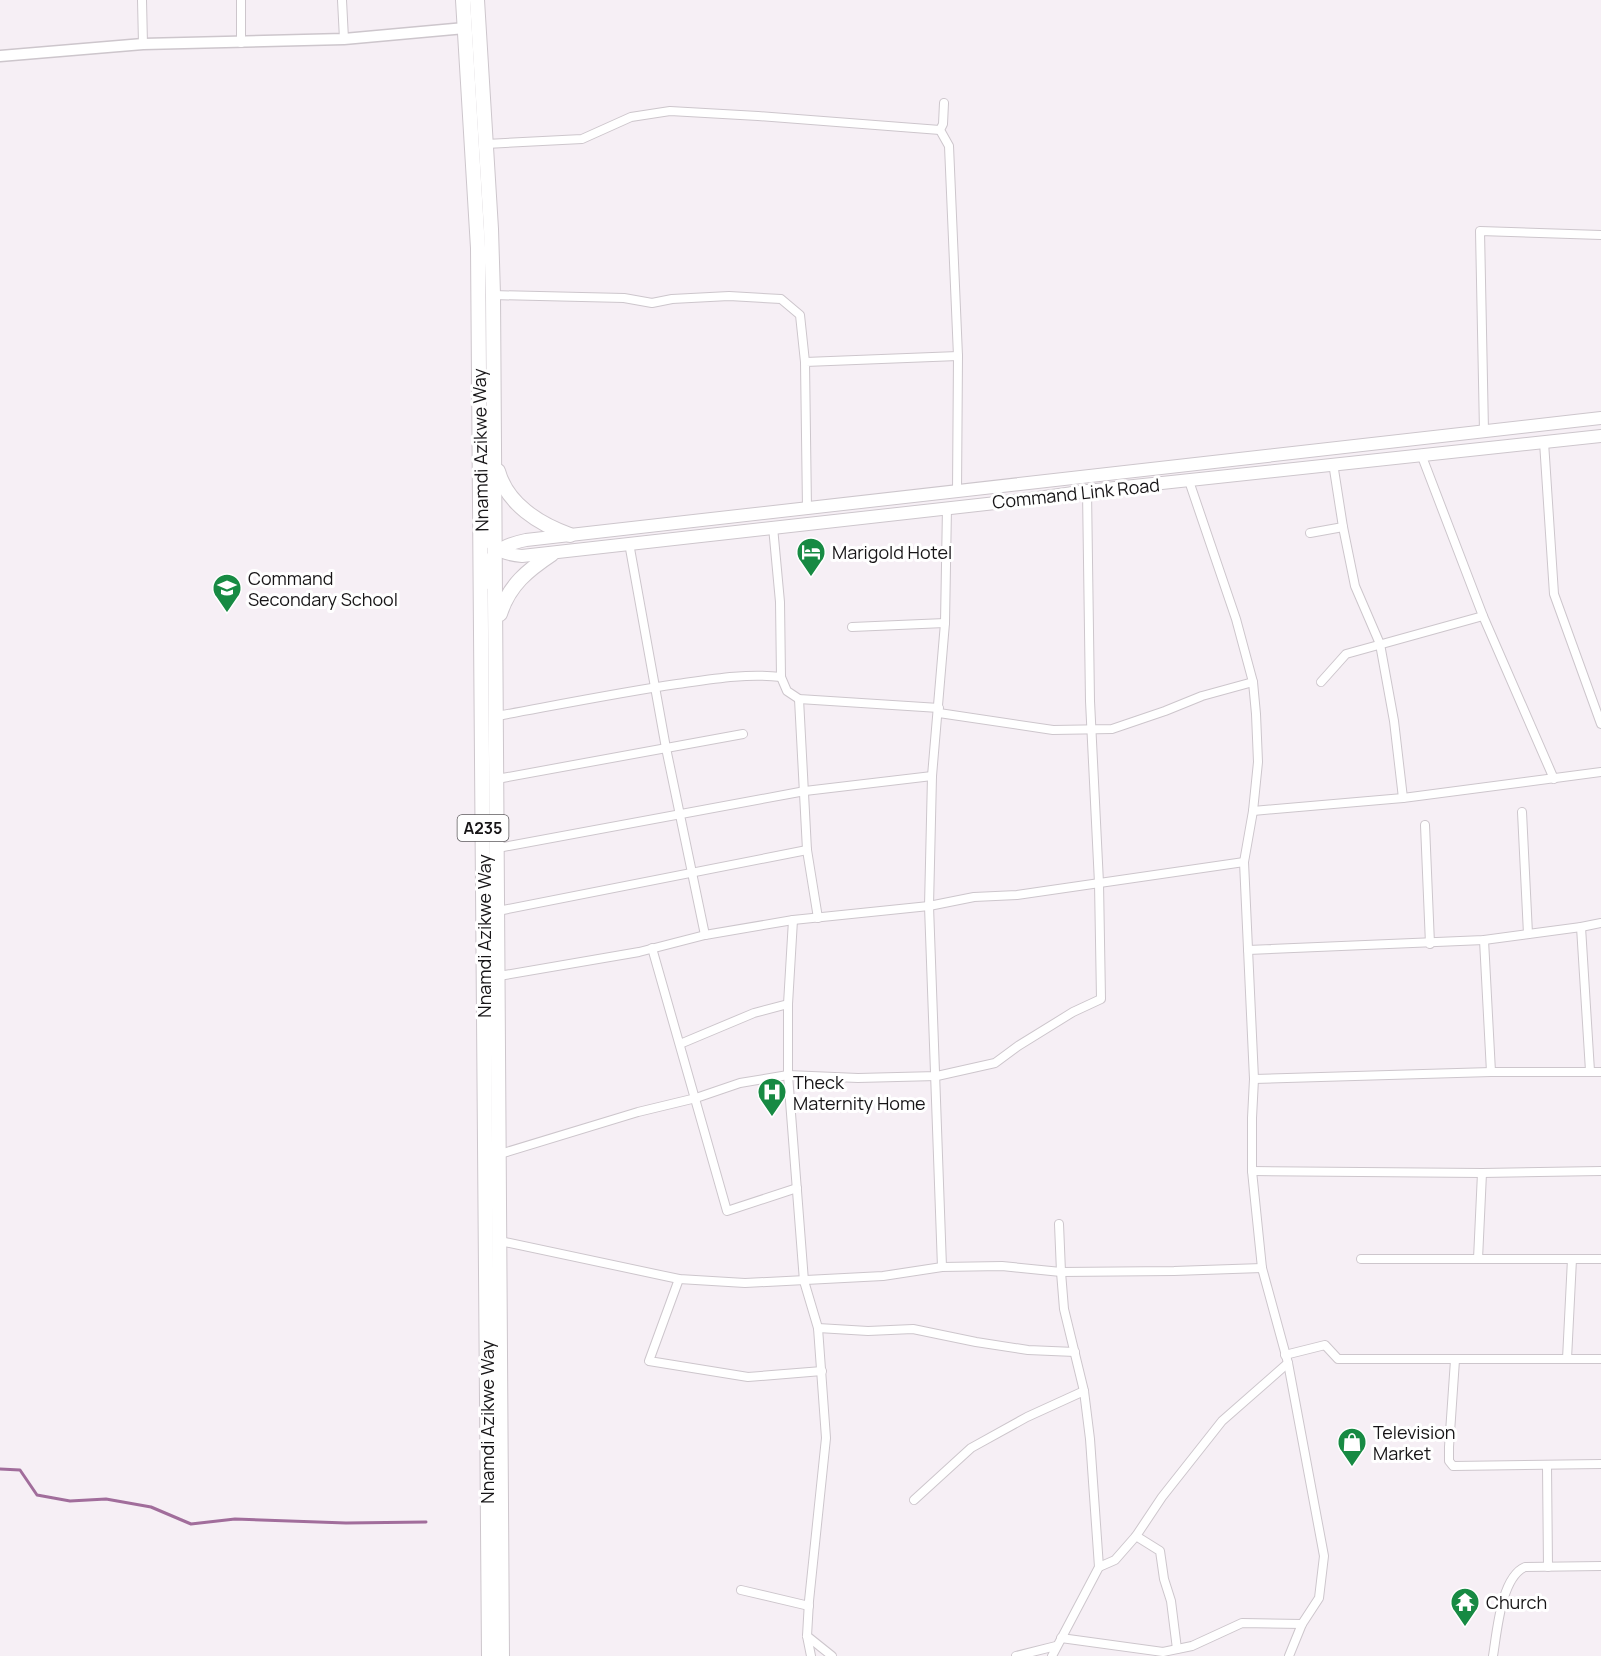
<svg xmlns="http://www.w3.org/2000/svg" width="1601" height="1656" font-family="Manrope,sans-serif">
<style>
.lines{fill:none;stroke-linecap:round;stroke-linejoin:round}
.stream{stroke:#a16d9b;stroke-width:3}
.minor-casing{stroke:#cdc6cc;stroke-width:10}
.tertiary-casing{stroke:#cdc6cc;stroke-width:13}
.primary-casing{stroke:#cdc6cc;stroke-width:14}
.trunk-casing{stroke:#cdc6cc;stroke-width:16}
.minor{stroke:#fff;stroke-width:8}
.tertiary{stroke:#fff;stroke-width:10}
.primary{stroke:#fff;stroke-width:12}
.trunk{stroke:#fff;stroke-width:14}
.labels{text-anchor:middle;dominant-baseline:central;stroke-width:6;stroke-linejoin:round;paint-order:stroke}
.shield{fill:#fff;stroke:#5d5b5d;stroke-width:1.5}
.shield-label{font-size:16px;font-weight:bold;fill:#171517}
.street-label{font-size:18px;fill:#171517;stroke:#fff}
.poi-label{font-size:18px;fill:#171517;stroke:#fff;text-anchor:start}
</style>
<rect width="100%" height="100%" fill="#f6eff5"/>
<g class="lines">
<!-- stream -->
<polyline class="stream" points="0,1469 20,1470 37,1495 70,1501 106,1499 151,1507 191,1524 235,1519 346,1523 426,1522"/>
<!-- minor casing -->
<g class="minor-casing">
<g id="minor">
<polyline points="142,0 143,44"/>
<polyline points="342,0 344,39"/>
<polyline points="241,43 241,0"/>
<polyline points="944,103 943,124 940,130 949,146 958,356 957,492"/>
<polyline points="486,144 582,139 631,117 670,111 758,116 940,130"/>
<polyline points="493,295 624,298 652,303 672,299 729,296 781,299 800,315 805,362"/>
<polyline points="1484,431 1480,231 1601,235"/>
<polyline points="1544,442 1554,594 1601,724"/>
<polyline points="1421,454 1483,616 1554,779"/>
<polyline points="1333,463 1343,527 1355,586 1380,644 1394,721 1403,798"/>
<polyline points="1189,481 1236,619 1253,682 1256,714 1258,762 1253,811 1244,862 1254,1079 1252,1118 1252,1171 1262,1268 1288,1363 1324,1556 1319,1598 1302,1624 1289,1656"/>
<polyline points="807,509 805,362 958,356"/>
<polyline points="773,527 780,602 781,677 787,691 799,699 939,708"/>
<polyline points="1310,533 1343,527"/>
<polyline points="629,543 666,748 705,935"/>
<polyline points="852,627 945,623"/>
<polyline points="1321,682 1346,654 1483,616"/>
<polyline points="799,699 807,850 818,918"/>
<polyline points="939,713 1053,730 1112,729 1165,711 1202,696 1253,682"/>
<path d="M497,716C557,705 617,693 677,684C712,679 746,673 781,677"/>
<polyline points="497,779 743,734"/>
<polyline points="1253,811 1403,798 1601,772"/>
<polyline points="1522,812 1528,934"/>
<polyline points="1425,825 1430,944"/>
<polyline points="498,848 805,791 932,776"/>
<polyline points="498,911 807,850"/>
<polyline points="793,920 788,1004 788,1075 804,1281 818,1328 826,1438 809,1601 807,1636 811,1656"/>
<polyline points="1581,927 1590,1071"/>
<polyline points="1484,940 1491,1072"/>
<polyline points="652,948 727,1211 797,1188"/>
<polyline points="1248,950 1484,940 1581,927 1601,923"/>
<polyline points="499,976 639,952 705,935 793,920 929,906 974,897 1017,895 1244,862"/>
<polyline points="680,1044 754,1013 788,1004"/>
<polyline points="1254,1079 1491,1072 1601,1072"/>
<polyline points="500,1154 638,1112 696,1098 740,1083 788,1075 858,1078 937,1076 995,1063 1018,1046 1073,1012 1101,999 1099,883 1090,701 1087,491"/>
<polyline points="1252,1171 1482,1173 1601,1171"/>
<polyline points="1059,1224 1061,1272 1064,1309 1084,1391 1090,1439 1099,1567"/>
<polyline points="500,1241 679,1279 745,1283 883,1276 942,1267 1002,1266 1061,1272 1174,1271 1262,1268"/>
<polyline points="1361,1259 1601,1259"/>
<polyline points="1478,1259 1482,1173"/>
<polyline points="942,1267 929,906 932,776 945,623 947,507"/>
<polyline points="679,1279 649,1361 748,1377 822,1371"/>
<polyline points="818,1328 868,1331 913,1329 976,1342 1028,1350 1075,1352"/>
<polyline points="1285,1355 1325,1345 1338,1359 1601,1359"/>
<polyline points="1567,1359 1572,1259"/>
<polyline points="1455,1360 1449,1447 1449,1461 1453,1466 1601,1464"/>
<polyline points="1547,1466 1548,1567"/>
<polyline points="914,1500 971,1448 1027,1417 1084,1391"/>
<polyline points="1136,1536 1160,1551 1164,1579 1171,1601 1177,1649"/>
<polyline points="741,1590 809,1606"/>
<polyline points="807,1636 832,1656"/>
<polyline points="1061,1638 1163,1652 1192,1646 1242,1623 1302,1624"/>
<polyline points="1016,1656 1056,1646"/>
<polyline points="1052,1656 1099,1567 1115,1560 1136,1536 1162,1497 1222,1421 1288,1363"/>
<path d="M1493,1656C1497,1632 1501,1577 1525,1567L1601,1566"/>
</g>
</g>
<!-- tertiary casing -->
<g class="tertiary-casing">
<polyline id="tertiary" points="0,56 143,44 344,39 465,28"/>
</g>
<!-- primary casing -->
<g class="primary-casing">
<g id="primary">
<path d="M481,522C489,546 497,554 522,556L1031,499L1087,491L1601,436"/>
<path d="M484,584C488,554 497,546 526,540L1601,418"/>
</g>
</g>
<!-- trunk casing -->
<g class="trunk-casing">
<g id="trunk">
<polyline points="463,0 478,248 489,1656"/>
<polyline points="477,0 491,229 493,295 502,1656"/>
<path d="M498,471C507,504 539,524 570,535"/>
<path d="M500,614C509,585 528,570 552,554"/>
</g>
</g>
<!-- minor -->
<use href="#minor" class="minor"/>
<!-- tertiary -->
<use href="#tertiary" class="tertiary"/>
<!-- primary -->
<use href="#primary" class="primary"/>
<!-- trunk -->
<use href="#trunk" class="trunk"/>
</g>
<!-- icons -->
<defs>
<g id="hotel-pin" transform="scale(1.5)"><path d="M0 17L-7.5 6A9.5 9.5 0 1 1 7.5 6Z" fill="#178a43" stroke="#fff"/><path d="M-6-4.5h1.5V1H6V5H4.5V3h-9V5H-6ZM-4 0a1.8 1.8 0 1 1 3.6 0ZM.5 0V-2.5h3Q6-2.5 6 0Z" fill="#fff"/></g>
<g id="school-pin" transform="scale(1.5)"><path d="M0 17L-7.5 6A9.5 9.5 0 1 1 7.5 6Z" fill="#178a43" stroke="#fff"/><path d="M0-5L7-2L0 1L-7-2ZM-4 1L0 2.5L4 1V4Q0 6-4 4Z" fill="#fff"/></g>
<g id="hospital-pin" transform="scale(1.5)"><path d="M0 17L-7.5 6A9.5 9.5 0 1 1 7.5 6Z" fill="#178a43" stroke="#fff"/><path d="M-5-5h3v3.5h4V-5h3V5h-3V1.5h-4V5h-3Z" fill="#fff"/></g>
<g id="shop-pin" transform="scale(1.5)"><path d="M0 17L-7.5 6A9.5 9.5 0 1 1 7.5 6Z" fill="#178a43" stroke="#fff"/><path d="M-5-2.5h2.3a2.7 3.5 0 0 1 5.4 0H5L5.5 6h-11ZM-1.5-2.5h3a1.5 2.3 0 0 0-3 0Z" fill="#fff"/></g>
<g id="temple-pin" transform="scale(1.5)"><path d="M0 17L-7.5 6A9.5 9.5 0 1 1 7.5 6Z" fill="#178a43" stroke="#fff"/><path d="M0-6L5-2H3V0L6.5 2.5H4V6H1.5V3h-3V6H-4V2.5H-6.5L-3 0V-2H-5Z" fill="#fff"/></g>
</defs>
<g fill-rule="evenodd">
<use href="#hotel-pin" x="811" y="552"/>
<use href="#school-pin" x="227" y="588"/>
<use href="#hospital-pin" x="772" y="1092"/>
<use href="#shop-pin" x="1352" y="1442"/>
<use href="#temple-pin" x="1465" y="1602"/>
</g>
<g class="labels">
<!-- shield labels -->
<rect class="shield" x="457.5" y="815" width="51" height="26" rx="4.5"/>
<g class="shield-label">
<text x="483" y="828">A235</text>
</g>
<!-- street labels -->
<g class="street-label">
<text transform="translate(480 450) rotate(-91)">Nnamdi Azikwe Way</text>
<text transform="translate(1076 493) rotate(-6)">Command Link Road</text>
<text transform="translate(484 936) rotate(-90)">Nnamdi Azikwe Way</text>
<text transform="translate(487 1422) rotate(-90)">Nnamdi Azikwe Way</text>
</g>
<!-- poi labels -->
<g class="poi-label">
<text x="832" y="552">Marigold Hotel</text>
<text x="248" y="578">Command<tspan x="248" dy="21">Secondary School</tspan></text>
<text x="793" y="1082">Theck<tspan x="793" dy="21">Maternity Home</tspan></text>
<text x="1373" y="1432">Television<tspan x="1373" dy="21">Market</tspan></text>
<text x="1486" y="1602">Church</text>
</g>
</g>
</svg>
